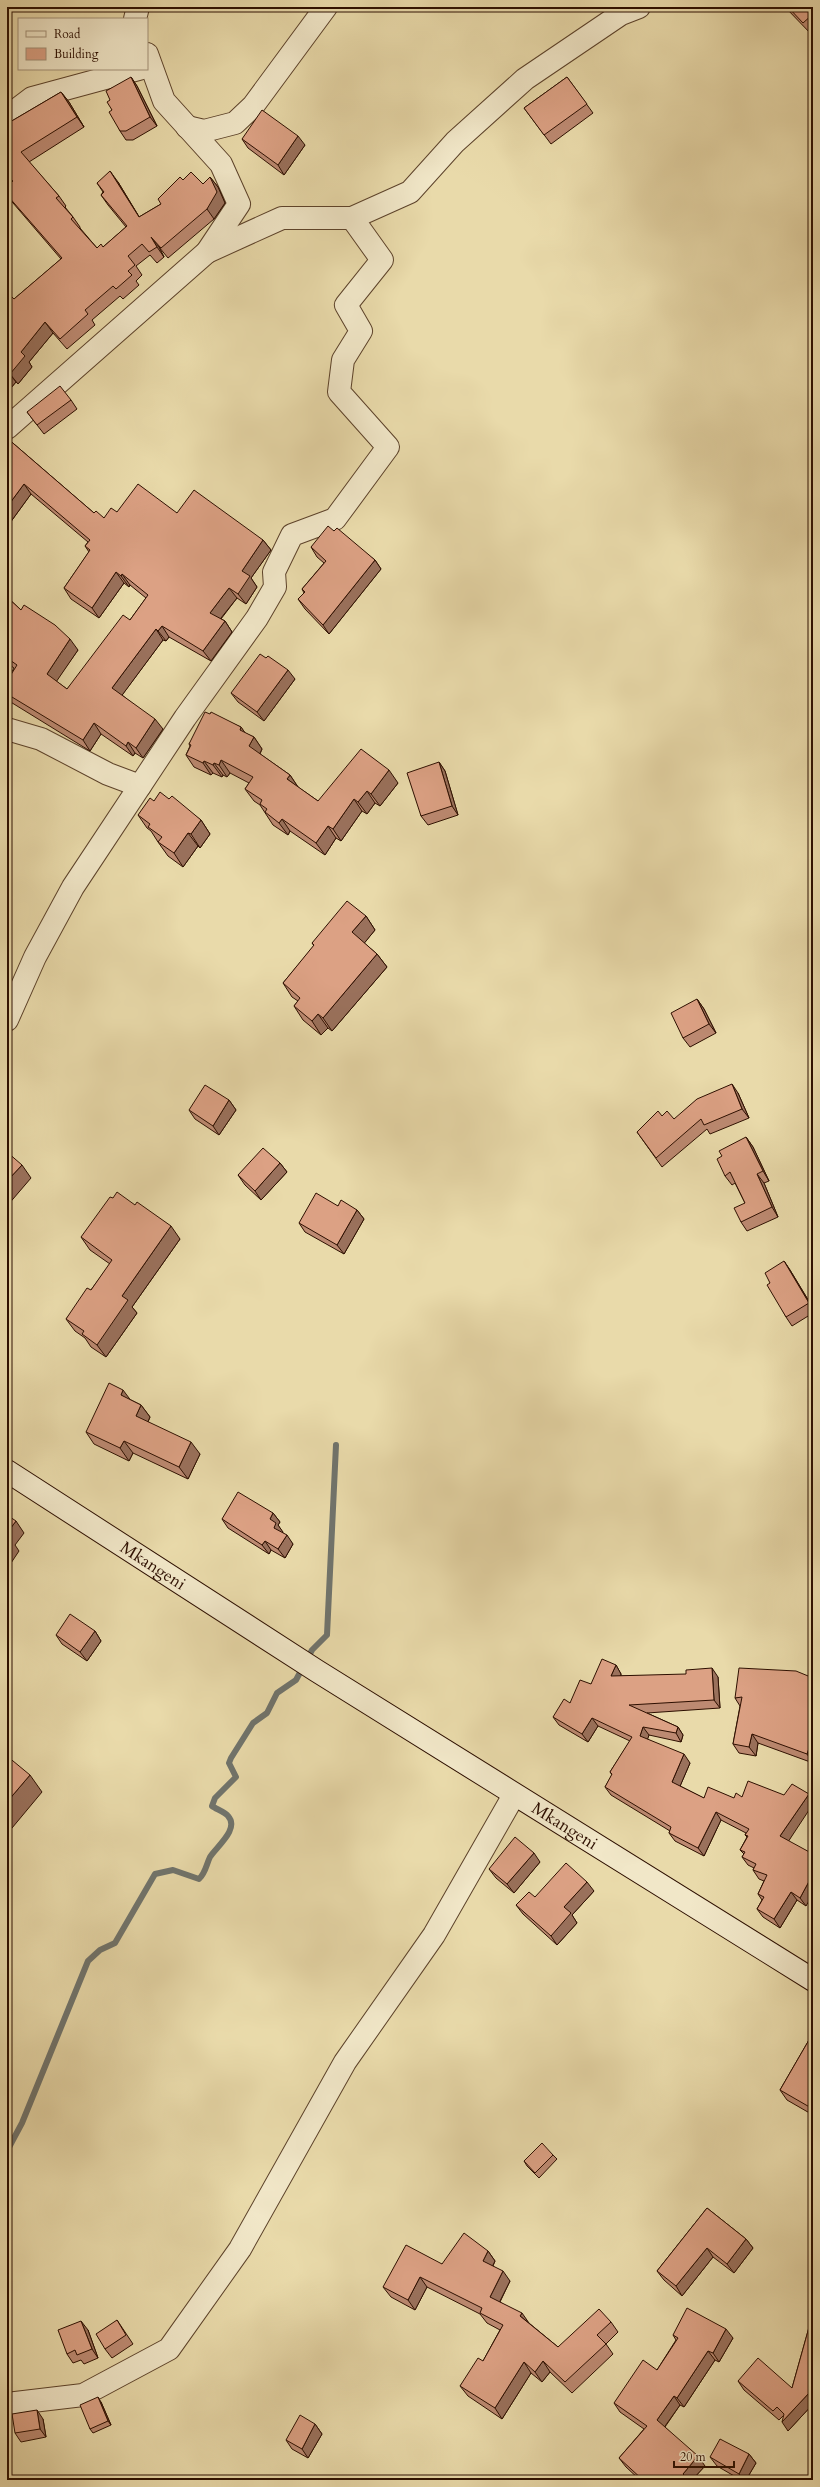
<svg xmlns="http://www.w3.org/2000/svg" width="820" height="2487" font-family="Cardo,serif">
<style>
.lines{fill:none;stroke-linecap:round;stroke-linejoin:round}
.stream{stroke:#70746d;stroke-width:6}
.street-casing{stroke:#5c422a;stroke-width:24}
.secondary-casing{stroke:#2d0f00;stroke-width:24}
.street{stroke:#f1e7c8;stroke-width:22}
.secondary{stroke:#f1e7c8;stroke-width:22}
.wall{fill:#bd8a72;stroke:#2d0f00}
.shaded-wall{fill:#9a715c;stroke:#2d0f00}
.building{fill:#dca184;stroke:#2d0f00}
.labels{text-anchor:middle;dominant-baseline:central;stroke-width:3.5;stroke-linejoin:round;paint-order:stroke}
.street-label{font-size:17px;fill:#2d0f00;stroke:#f1e7c8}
</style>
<rect width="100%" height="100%" fill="#e9daaa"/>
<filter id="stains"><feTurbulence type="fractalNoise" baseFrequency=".005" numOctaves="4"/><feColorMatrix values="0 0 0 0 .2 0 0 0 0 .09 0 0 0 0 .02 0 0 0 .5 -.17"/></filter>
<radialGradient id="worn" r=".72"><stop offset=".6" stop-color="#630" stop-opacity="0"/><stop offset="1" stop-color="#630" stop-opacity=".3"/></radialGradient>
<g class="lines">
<!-- stream -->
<path class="stream" d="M7,2151L22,2123L88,1961L100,1950L115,1943L155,1874L173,1870L199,1879C206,1872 206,1865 210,1857C216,1847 240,1829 228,1816C225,1812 216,1809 212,1806L215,1798L236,1777L229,1763L231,1758L253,1723L267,1713L277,1693L296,1680L312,1650L327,1635L336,1445"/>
<!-- street casing -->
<g class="street-casing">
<g id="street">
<polyline points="135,19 138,7"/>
<polyline points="7,117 32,98 139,69"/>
<polyline points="187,127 204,131 235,123 253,106 326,7"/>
<polyline points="207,252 282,218 352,218 410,192 455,142 525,79 621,14 639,7"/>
<polyline points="7,428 207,252 239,204 221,164 164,101 147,54"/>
<polyline points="7,729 41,739 108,774 140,786"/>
<polyline points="7,1020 35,957 73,887 185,718 257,618 275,587 274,572 292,535 335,519 388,447 339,392 343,360 361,331 346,305 382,260 352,218"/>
<polyline points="7,2404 83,2395 169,2349 240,2249 345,2062 434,1935 514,1795"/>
</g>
</g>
<!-- secondary casing -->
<g class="secondary-casing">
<g id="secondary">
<path id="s1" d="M7,1471L317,1671L813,1980"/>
</g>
</g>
<!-- street -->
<use href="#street" class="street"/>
<!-- secondary -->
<use href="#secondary" class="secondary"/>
</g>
<!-- wall -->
<g class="wall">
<polygon points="785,7 813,7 813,36"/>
<polygon points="131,77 137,86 157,126 133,140 126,140 120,131 112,110 110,100"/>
<polygon points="567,77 593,113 551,144 524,108"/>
<polygon points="61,92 69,102 84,127 29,162 59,196 66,206 65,207 73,217 80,227 80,228 97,248 103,247 126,227 108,205 101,195 103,192 97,183 118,182 139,217 161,204 183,180 203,184 210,177 218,187 225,203 214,219 168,258 159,247 164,257 157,263 150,255 136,266 142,275 136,281 139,285 123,299 120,296 92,320 95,325 67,349 53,333 29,362 32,367 18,384 16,382 10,389 7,387 7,292 14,299 61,259 7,196 7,186 8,184 7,183 7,120 10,122"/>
<polygon points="242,139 305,145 284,175 248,148"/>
<polygon points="71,400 77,409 44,434 27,412"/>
<polygon points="7,438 94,513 104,518 117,512 177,513 263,540 271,550 251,578 257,587 246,604 237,598 221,619 225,621 232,632 211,661 169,637 166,641 163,640 122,695 163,729 143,758 135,753 133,756 101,734 90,751 9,701 7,699 7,681 14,668 7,663 7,597 21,610 78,650 56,681 67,689 130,620 146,598 130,585 129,587 124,583 99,618 71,599 64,588 89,552 85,546 88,542 31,494 7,527"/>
<polygon points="334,531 375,560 381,569 329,634 305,609 298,599 304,593 302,589 324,563 317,557 311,547"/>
<polygon points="295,679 264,721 238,702 231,693"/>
<polygon points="210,714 241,727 245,733 254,737 262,749 260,754 290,775 298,787 318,801 398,783 380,806 375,803 367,814 362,811 341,841 336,838 325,855 290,831 288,835 273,825 260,805 254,801 245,789 249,783 230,773 227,777 223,775 222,777 213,773 211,775 194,767 186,755 190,746 189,744"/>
<polygon points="439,762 445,771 458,815 428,825 421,816"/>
<polygon points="169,799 201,820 210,834 200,848 198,846 183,867 168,856 158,842 151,831 147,828 138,815 154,801"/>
<polygon points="366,916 375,930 364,943 377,954 387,967 332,1031 328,1028 321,1035 303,1020 294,1006 298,1001 292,997 283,983 314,946 312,943"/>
<polygon points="697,999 704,1009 716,1033 690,1047 683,1038"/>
<polygon points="738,1093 749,1118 710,1134 707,1129 662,1167 637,1132 662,1116 674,1119"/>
<polygon points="229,1100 236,1110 219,1135 195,1119 189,1110"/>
<polygon points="746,1137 753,1147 769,1181 764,1183 778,1217 747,1231 741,1222 745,1203 735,1183 732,1185 725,1176"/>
<polygon points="280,1163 287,1172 261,1200 245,1185 238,1175"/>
<polygon points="338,1206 357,1210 364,1219 344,1254 305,1232 299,1223"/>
<polygon points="81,1237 180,1239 132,1307 137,1313 106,1357 91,1347 85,1338 75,1331 66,1319 91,1290 110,1264 90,1250"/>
<polygon points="784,1261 790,1270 813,1308 813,1313 792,1326 786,1317 770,1283"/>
<polygon points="129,1399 141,1405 150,1417 148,1422 200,1454 188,1479 133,1453 129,1461 94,1444 86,1432"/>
<polygon points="273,1513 280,1522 278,1525 283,1533 293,1544 285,1558 271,1550 269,1554 228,1528 222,1519"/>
<polygon points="95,1631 101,1641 87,1661 62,1644 56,1635"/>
<polygon points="616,1665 621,1674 621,1676 718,1677 720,1708 647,1713 678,1727 683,1735 681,1742 649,1735 647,1739 690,1763 680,1786 788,1841 806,1906 797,1900 780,1928 763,1917 757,1909 762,1900 758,1894 764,1881 759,1879 753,1870 754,1868 748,1865 742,1857 744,1854 740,1850 747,1837 745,1835 746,1833 721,1820 704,1856 675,1841 669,1833 670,1831 611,1795 605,1787 612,1775 610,1772 630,1741 598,1726 588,1742 559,1725 553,1717 570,1703 591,1684"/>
<polygon points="813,1678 813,1763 758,1743 756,1756 739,1753 733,1744 740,1706 735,1698"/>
<polygon points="540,1862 514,1893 496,1878 489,1869"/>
<polygon points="594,1891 572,1915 577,1923 557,1945 523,1914 516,1905 535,1897"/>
<polygon points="813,2033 813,2115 787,2100 780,2090"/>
<polygon points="553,2155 557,2159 539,2178 527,2166 524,2161"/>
<polygon points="707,2208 746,2239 753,2248 734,2273 713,2257 682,2296 664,2280 657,2271"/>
<polygon points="488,2251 495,2261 493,2266 510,2281 500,2302 529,2323 558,2347 611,2322 618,2332 606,2344 613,2354 572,2393 550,2372 542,2382 531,2373 502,2419 468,2396 460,2386 483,2361 500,2330 487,2323 480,2314 427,2287 415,2310 391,2297 383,2287 442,2264"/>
<polygon points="813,2313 813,2404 788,2431 784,2416 783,2416 779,2420 744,2390 738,2381 792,2388"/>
<polygon points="117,2320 133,2344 112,2358 105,2349"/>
<polygon points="88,2330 98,2358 84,2364 81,2360 73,2363 67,2354"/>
<polygon points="673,2335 733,2338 719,2362 715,2360 684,2407 680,2405 665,2427 705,2466 692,2480 640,2480 626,2467 619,2458 644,2429 620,2412 614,2403 657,2370 676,2340"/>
<polygon points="101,2402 111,2425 93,2433 90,2429"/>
<polygon points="43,2419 46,2437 21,2442 15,2433"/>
<polygon points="315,2424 322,2434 308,2458 292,2449 286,2440"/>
<polygon points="749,2454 756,2463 746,2480 741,2480 717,2466 710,2457"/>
</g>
<!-- shaded-wall -->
<g class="shaded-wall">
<polygon points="131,77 137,86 157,126 150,117"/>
<polygon points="61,92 69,102 84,127 77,117"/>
<polygon points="298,136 305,145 284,175 278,165"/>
<polygon points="110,171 118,182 146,228 139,217"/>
<polygon points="210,177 218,187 225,203 214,219 207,209"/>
<polygon points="151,237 159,247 164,257 157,247"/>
<polygon points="45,322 53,333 29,362 32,367 18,384 10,374 21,352"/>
<polygon points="8,372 16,382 10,389 7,385 7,373"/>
<polygon points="24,484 31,494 7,527 7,507"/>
<polygon points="263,540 271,550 251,578 257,587 246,604 238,594 242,571"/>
<polygon points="375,560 381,569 329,634 323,625"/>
<polygon points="116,572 124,583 99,618 92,608"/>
<polygon points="122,574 130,585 129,587 121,576"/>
<polygon points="229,588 237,598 217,623 210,613"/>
<polygon points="225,621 232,632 211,661 203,651"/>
<polygon points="162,626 169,637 166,641 158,631"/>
<polygon points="156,629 163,640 120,698 112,688"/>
<polygon points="70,639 78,650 54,685 47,674"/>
<polygon points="288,670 295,679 264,721 257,712"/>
<polygon points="155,719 163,729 143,758 136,748"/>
<polygon points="94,723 101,734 90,751 83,740"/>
<polygon points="241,727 250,740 240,730"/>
<polygon points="254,737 262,749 257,759 249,746"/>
<polygon points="128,742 135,753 133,756 126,746"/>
<polygon points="221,760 230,773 227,777 219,765"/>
<polygon points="204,761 213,773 211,775 203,763"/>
<polygon points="439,762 445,771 458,815 452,806"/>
<polygon points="214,763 223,775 222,777 213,765"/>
<polygon points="389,770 398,783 380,806 371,794"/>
<polygon points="290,775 298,787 287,779"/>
<polygon points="367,791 375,803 367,814 358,802"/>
<polygon points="354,799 362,811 341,841 333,829"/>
<polygon points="282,819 290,831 288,835 279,823"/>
<polygon points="201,820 210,834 200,848 191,834"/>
<polygon points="328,826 336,838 325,855 316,843"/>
<polygon points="188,833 198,846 183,867 174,853"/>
<polygon points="366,916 375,930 362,946 352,932"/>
<polygon points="377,954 387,967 332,1031 323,1018"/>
<polygon points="697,999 704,1009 716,1033 709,1024"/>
<polygon points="318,1014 328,1028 321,1035 312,1021"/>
<polygon points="732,1084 738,1093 749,1118 742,1109"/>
<polygon points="229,1100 236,1110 219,1135 213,1126"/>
<polygon points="746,1137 753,1147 769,1181 763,1171"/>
<polygon points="280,1163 287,1172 261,1200 255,1191"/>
<polygon points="22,1165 31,1178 7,1206 7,1181"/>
<polygon points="757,1174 764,1183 778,1217 772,1207"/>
<polygon points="357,1210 364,1219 344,1254 337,1245"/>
<polygon points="171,1226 180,1239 132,1307 137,1313 106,1357 97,1345 122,1296"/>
<polygon points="784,1261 790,1270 813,1308 809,1303"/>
<polygon points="123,1390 132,1402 121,1395"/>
<polygon points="141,1405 150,1417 145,1428 136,1416"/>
<polygon points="124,1441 133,1453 129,1461 120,1448"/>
<polygon points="191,1442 200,1454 188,1479 179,1467"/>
<polygon points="273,1513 280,1522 278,1525 283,1532 280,1537 274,1528 270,1519"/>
<polygon points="16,1521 24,1533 15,1545 19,1551 7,1569 7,1533"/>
<polygon points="287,1535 293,1544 285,1558 278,1549"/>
<polygon points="265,1541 271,1550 269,1554 262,1545"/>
<polygon points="95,1631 101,1641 87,1661 80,1652"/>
<polygon points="616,1665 621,1674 617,1684 611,1676"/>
<polygon points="712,1668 718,1677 720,1708 714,1700"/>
<polygon points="7,1684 11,1690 7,1695"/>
<polygon points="592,1718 598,1726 588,1742 582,1734"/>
<polygon points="643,1727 649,1735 646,1744 640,1736"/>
<polygon points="678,1727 683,1735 681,1742 676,1733"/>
<polygon points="752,1734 758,1743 756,1756 749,1747"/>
<polygon points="809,1748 813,1754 813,1763 807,1754"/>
<polygon points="684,1754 690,1763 678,1791 672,1782"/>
<polygon points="30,1775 42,1792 7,1834 7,1802"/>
<polygon points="809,1794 813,1800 813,1804 786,1845 780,1836"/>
<polygon points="716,1812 721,1820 704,1856 698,1848"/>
<polygon points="534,1853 540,1862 514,1893 507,1884"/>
<polygon points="813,1874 813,1894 806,1906 800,1898"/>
<polygon points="587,1882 594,1891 572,1915 577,1923 557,1945 551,1936 564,1907"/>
<polygon points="791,1892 797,1900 780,1928 774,1919"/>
<polygon points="746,2239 753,2248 734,2273 727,2264"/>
<polygon points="707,2248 713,2257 682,2296 676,2286"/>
<polygon points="488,2251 495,2261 490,2271 483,2261"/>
<polygon points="503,2271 510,2281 497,2307 490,2297"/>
<polygon points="420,2277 427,2287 415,2310 408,2300"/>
<polygon points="522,2313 529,2323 520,2316"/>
<polygon points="81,2321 88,2330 98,2358 92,2349"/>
<polygon points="726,2329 733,2338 719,2362 713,2353"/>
<polygon points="708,2351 715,2360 684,2407 677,2398"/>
<polygon points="543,2361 550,2372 542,2382 535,2372"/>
<polygon points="524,2362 531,2373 502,2419 495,2408"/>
<polygon points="809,2393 813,2398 813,2404 788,2431 782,2422"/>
<polygon points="674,2396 680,2405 663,2429 657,2420"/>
<polygon points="98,2397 101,2402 111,2425 108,2421"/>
<polygon points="37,2410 43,2419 46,2437 40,2429"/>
<polygon points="315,2424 322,2434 308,2458 302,2449"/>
<polygon points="749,2454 756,2463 746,2480 744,2480 739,2474"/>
<polygon points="698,2456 705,2466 692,2480 687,2480 683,2474"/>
</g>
<!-- building -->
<g class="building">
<polygon points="788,7 813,7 813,14 803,23"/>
<polygon points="131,77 150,117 126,131 120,131 109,112 112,110 107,102 110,100 106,91"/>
<polygon points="567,77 587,104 544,135 524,108"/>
<polygon points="61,92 77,117 21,152 59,196 56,198 73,217 71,219 97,248 101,244 103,247 127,226 101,195 104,192 97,183 110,171 139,217 161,204 158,199 180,177 183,180 191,172 203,184 210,177 217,192 207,209 161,248 151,237 157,247 149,252 142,244 128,256 135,265 128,271 132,275 116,289 113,286 85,310 88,314 60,339 45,322 21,352 25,356 10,374 8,372 7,373 7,292 14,299 62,258 7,195 7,186 13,181 7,177 7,120 10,122"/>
<polygon points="262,110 298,136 278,165 242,139"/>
<polygon points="60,386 71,400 37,425 27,412"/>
<polygon points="7,438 94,513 96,511 104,518 111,508 117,512 138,484 177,513 194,490 263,540 242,571 250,576 238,594 229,588 210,613 225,621 203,651 162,626 158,631 156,629 112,688 155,719 136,748 128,742 126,746 94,723 83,740 7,694 7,681 17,665 7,658 7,597 21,610 24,605 55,625 70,639 47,674 67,689 123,615 130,620 148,595 122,574 121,576 116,572 92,608 64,588 90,550 85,546 90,540 24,484 7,507"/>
<polygon points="328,526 334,531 337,528 375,560 323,625 298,599 305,592 302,589 326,561 311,547"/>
<polygon points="260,654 266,658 268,656 288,670 257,712 231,693"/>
<polygon points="205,712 210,714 211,712 241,727 240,730 254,737 249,746 290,775 287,779 318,801 361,749 389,770 371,794 367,791 358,802 354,799 333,829 328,826 316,843 282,819 279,823 265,812 267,809 260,804 262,800 245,789 253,777 221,760 219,765 214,763 213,765 204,761 203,763 186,755 191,745 189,744"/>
<polygon points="439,762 452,806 421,816 407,773"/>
<polygon points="160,792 169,799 172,796 201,820 191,834 188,833 174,853 158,842 162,837 148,827 150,824 138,815 150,798 154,801"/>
<polygon points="347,901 366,916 352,932 377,954 323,1018 318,1014 312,1021 294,1006 300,998 283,983 314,945 312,943"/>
<polygon points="697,999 709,1024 683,1038 671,1013"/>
<polygon points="732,1084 742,1109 704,1125 701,1119 656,1158 637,1132 658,1111 662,1116 667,1111 674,1119 697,1099"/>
<polygon points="205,1085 229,1100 213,1126 189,1110"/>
<polygon points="746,1137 763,1171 757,1174 772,1207 741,1222 734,1208 745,1203 730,1172 725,1176 717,1159 722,1156 719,1151"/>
<polygon points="263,1148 280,1163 255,1191 238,1175"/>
<polygon points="7,1152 22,1165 7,1181"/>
<polygon points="117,1192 135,1205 137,1202 171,1226 122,1296 128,1300 97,1345 82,1334 84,1331 66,1319 87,1288 91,1290 112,1260 81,1237 110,1197 113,1198"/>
<polygon points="316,1193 338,1206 341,1200 357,1210 337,1245 299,1223"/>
<polygon points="784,1261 809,1303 786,1317 767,1285 770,1283 765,1273"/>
<polygon points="109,1383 123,1390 121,1395 141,1405 136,1416 191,1442 179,1467 124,1441 120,1448 86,1432"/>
<polygon points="238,1492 273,1513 270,1519 276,1523 274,1528 287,1535 278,1549 265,1541 262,1545 222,1519"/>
<polygon points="7,1515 16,1521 7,1533"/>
<polygon points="7,1537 11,1539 7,1545"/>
<polygon points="70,1614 95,1631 80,1652 56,1635"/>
<polygon points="602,1659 616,1665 611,1676 686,1674 686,1670 712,1668 714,1700 629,1705 678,1727 676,1733 643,1727 640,1736 684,1754 672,1782 704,1798 708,1787 734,1798 736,1793 742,1797 748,1781 784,1795 792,1784 809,1794 780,1836 813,1854 813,1874 800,1898 791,1892 774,1919 757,1909 764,1897 758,1894 767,1875 753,1870 756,1864 742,1857 745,1852 740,1850 748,1836 745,1835 749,1829 716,1812 698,1848 669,1833 671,1827 605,1787 612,1774 610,1772 632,1737 592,1718 582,1734 553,1717 564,1699 570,1703 580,1680 591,1684"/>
<polygon points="739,1668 796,1671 813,1678 813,1750 809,1748 807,1754 752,1734 749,1747 733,1744 742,1697 735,1698"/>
<polygon points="7,1756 30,1775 7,1802"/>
<polygon points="515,1837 534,1853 507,1884 489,1869"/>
<polygon points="566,1863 587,1882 564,1907 571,1913 551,1936 516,1905 529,1892 535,1897"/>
<polygon points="813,1919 813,1927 809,1925"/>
<polygon points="813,2033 813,2109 780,2090"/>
<polygon points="542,2143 553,2155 535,2173 524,2161"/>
<polygon points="707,2208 746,2239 727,2264 707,2248 676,2286 657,2271"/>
<polygon points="464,2233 488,2251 483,2261 503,2271 490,2297 522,2313 520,2316 558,2347 599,2309 611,2322 597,2335 606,2344 565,2382 543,2361 535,2372 524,2362 495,2408 460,2386 478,2358 483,2361 503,2325 480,2313 482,2308 420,2277 408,2300 383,2287 406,2245 442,2264"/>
<polygon points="687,2308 726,2329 713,2353 708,2351 677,2398 674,2396 657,2420 698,2456 683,2474 689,2480 643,2480 619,2458 647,2426 614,2403 643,2360 657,2370 678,2338 673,2335"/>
<polygon points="813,2313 813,2394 809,2393 782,2422 784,2414 777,2407 773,2411 738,2381 758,2358 792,2388"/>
<polygon points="117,2320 126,2335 105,2349 96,2334"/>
<polygon points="81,2321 92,2349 77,2355 75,2350 67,2354 58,2330"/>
<polygon points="98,2397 108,2421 90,2429 80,2405"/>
<polygon points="37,2410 40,2429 15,2433 12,2414"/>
<polygon points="300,2415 315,2424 302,2449 286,2440"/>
<polygon points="720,2439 749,2454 739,2474 710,2457"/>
</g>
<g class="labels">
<!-- street labels -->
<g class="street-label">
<text stroke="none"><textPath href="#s1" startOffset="174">Mkangeni</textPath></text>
<text stroke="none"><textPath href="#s1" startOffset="661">Mkangeni</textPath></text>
</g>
</g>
<!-- margin -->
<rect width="820" height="2487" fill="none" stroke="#e9daaa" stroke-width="24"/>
<rect x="8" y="8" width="804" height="2471" fill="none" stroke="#2d0f00" stroke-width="2"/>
<rect x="12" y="12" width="796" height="2463" fill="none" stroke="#2d0f00"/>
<!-- legend -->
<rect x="18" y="18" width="130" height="52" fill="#f1e7c8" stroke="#a39178"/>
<rect x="26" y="31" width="20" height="6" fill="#f1e7c8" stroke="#a39178"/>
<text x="54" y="38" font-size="12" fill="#2d0f00">Road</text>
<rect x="26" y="48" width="20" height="12" fill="#dca184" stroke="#a39178"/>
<text x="54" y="58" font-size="12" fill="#2d0f00">Building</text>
<!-- scale -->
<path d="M674 2461v6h60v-6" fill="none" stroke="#2d0f00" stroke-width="2"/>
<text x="680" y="2461" font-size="12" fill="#2d0f00" stroke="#f1e7c8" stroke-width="3" paint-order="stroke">20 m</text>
<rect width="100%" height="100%" filter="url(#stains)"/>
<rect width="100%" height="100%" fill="url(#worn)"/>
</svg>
